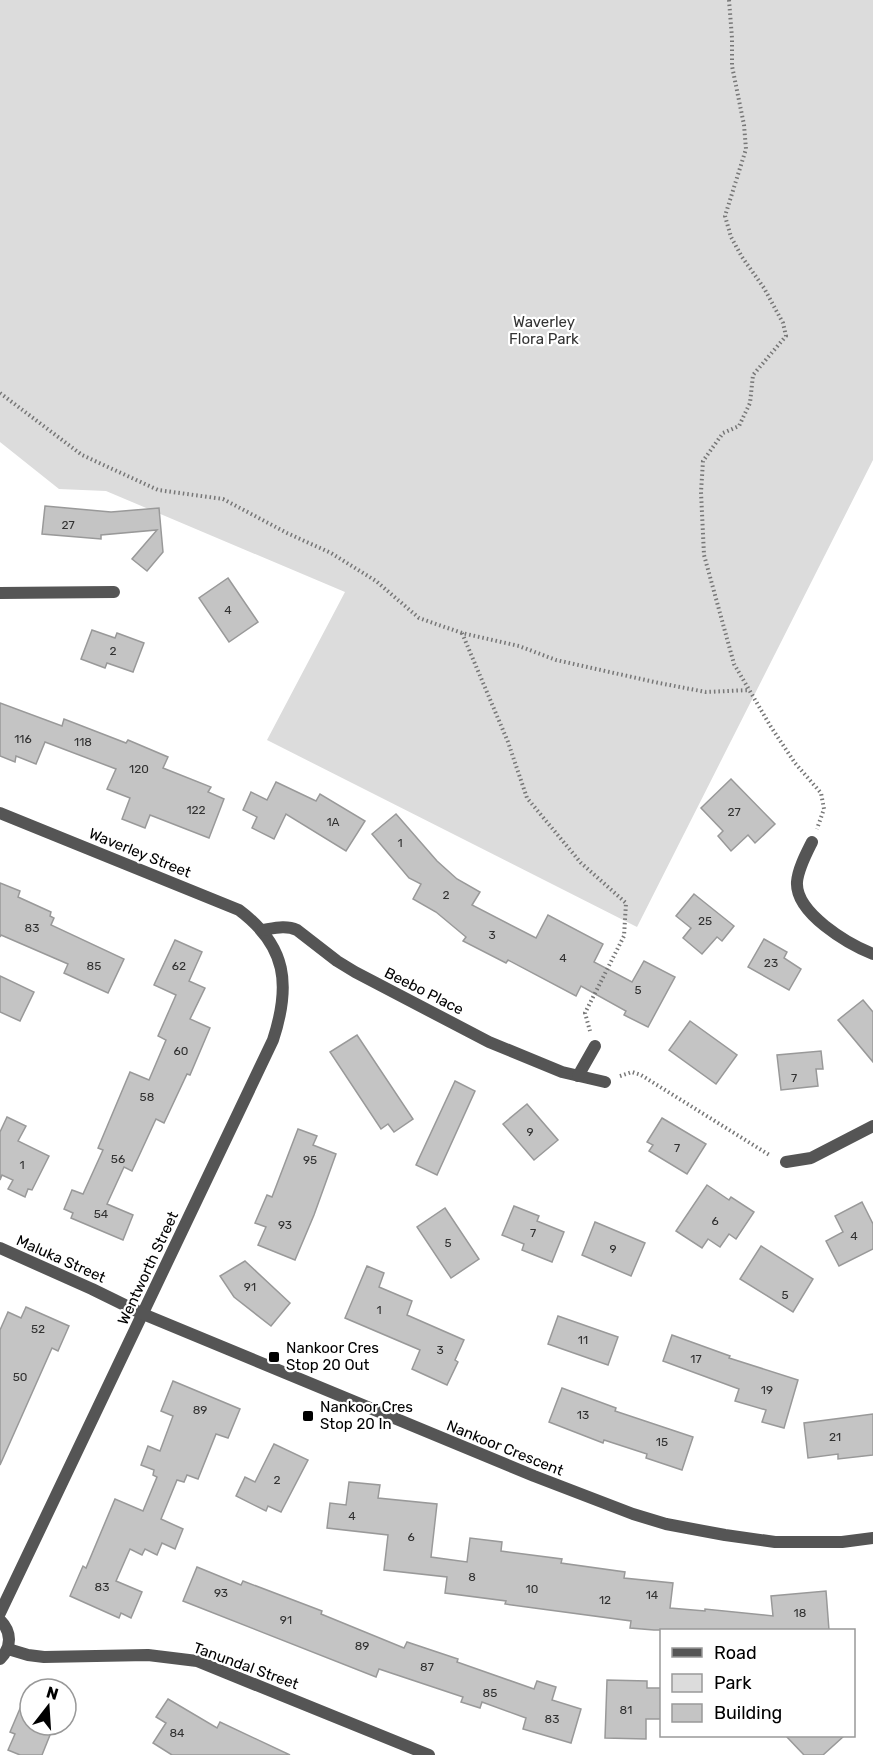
<svg xmlns="http://www.w3.org/2000/svg" width="873" height="1755" font-family="Rubik,sans-serif">
<style>
.green{fill:#dcdcdc}
.building{fill:#c4c4c4;stroke:#999;stroke-width:1.5}
.lines{fill:none;stroke-linecap:round;stroke-linejoin:round}
.path{stroke:#777;stroke-width:4;stroke-dasharray:1.5 3;stroke-linecap:butt}
.street{stroke:#555;stroke-width:12}
.poi-dot{fill:#000;stroke:#fff;stroke-width:2}
.labels{text-anchor:middle;dominant-baseline:central;stroke-width:4.5;stroke-linejoin:round;paint-order:stroke}
.number-label{font-size:12px;fill:#313131}
.park-label{font-size:15px;fill:#333;stroke:#fff}
.street-label{font-size:15px;fill:#000;stroke:#fff}
.poi-label{font-size:15px;fill:#000;stroke:#fff;text-anchor:start}
</style>
<rect width="100%" height="100%" fill="#fff"/>
<!-- green -->
<polygon class="green" points="0,0 873,0 873,460 637,927 267,740 345,592 106,491 59,489 0,442"/>
<!-- building -->
<g class="building">
<polygon points="45,506 111,512 159,508 163,552 147,571 132,559 157,530 101,535 101,539 42,534"/>
<polygon points="228,578 258,622 229,642 199,598"/>
<polygon points="92,630 115,638 117,633 144,643 133,672 107,663 105,668 81,659"/>
<polygon points="0,703 62,726 64,719 126,743 128,740 168,757 163,768 211,787 208,792 224,799 209,838 150,815 145,828 122,819 130,798 107,789 116,769 45,742 36,764 16,756 15,762 0,756"/>
<polygon points="731,779 775,824 755,843 748,835 731,851 718,836 723,831 701,808"/>
<polygon points="276,782 316,801 320,794 365,821 346,851 286,814 274,839 252,828 257,817 243,810 251,792 267,800"/>
<polygon points="396,814 437,861 457,879 480,892 472,905 536,938 548,915 603,944 594,962 632,982 644,961 675,977 648,1027 624,1015 626,1011 581,986 576,996 508,960 506,963 463,941 466,937 436,912 413,899 421,884 409,878 372,834"/>
<polygon points="0,883 20,891 18,897 51,912 50,916 54,918 51,925 124,959 108,993 64,973 68,964 1,935 0,937"/>
<polygon points="694,894 734,926 722,941 717,937 702,954 683,938 691,928 676,916"/>
<polygon points="764,939 787,952 784,958 801,969 789,990 748,967"/>
<polygon points="175,940 202,952 189,981 205,988 190,1019 210,1028 190,1075 187,1074 164,1123 156,1119 132,1171 124,1167 107,1204 133,1215 123,1240 71,1218 73,1213 64,1209 72,1190 83,1194 103,1150 98,1148 130,1072 149,1080 166,1040 158,1036 176,995 154,985"/>
<polygon points="0,976 34,992 20,1021 0,1012"/>
<polygon points="863,1000 873,1012 873,1062 838,1020"/>
<polygon points="690,1021 737,1055 716,1084 669,1050"/>
<polygon points="357,1035 413,1119 394,1132 388,1124 381,1129 330,1052"/>
<polygon points="821,1051 823,1069 816,1069 818,1086 781,1090 777,1055"/>
<polygon points="455,1081 475,1091 437,1175 416,1165"/>
<polygon points="527,1104 558,1140 534,1160 503,1124"/>
<polygon points="7,1117 26,1126 18,1141 49,1156 32,1190 28,1189 25,1197 8,1189 13,1180 2,1175 0,1180 0,1132"/>
<polygon points="662,1118 706,1144 687,1174 649,1151 653,1145 647,1142"/>
<polygon points="298,1129 317,1136 313,1145 336,1154 314,1215 295,1260 258,1245 266,1227 255,1223 267,1195 272,1197"/>
<polygon points="707,1185 729,1200 731,1197 754,1212 736,1239 729,1234 720,1247 708,1239 702,1248 676,1231"/>
<polygon points="862,1202 873,1224 873,1249 839,1266 826,1241 843,1232 835,1216"/>
<polygon points="514,1206 539,1216 537,1221 564,1232 552,1262 522,1250 524,1244 502,1235"/>
<polygon points="445,1208 479,1259 451,1278 417,1227"/>
<polygon points="595,1222 645,1243 631,1276 582,1255"/>
<polygon points="761,1246 813,1279 793,1312 740,1279"/>
<polygon points="245,1261 290,1303 271,1326 234,1297 220,1276"/>
<polygon points="367,1266 384,1273 379,1287 412,1301 407,1315 464,1340 455,1360 458,1362 447,1385 412,1369 420,1350 345,1318"/>
<polygon points="26,1307 69,1326 58,1351 52,1348 0,1465 0,1330 8,1312 21,1318"/>
<polygon points="558,1316 618,1337 608,1365 548,1344"/>
<polygon points="672,1335 730,1356 729,1358 798,1380 784,1428 762,1422 766,1410 735,1401 739,1389 663,1361"/>
<polygon points="173,1381 240,1409 228,1438 216,1434 198,1479 187,1475 184,1482 177,1480 161,1519 183,1529 175,1549 162,1543 157,1555 145,1549 142,1555 130,1549 116,1581 142,1592 131,1618 121,1613 119,1618 70,1596 83,1566 86,1568 115,1499 143,1511 157,1477 153,1475 154,1470 141,1465 148,1446 160,1451 173,1416 161,1411"/>
<polygon points="562,1388 616,1408 615,1411 693,1437 682,1470 646,1458 647,1454 604,1440 603,1443 549,1422"/>
<polygon points="873,1414 873,1455 838,1459 838,1454 808,1458 804,1423"/>
<polygon points="274,1444 308,1460 281,1512 268,1506 266,1511 236,1496 245,1477 255,1482"/>
<polygon points="349,1482 380,1485 378,1498 437,1504 431,1557 467,1562 470,1538 502,1542 501,1551 562,1559 561,1563 625,1572 624,1578 673,1583 670,1608 705,1611 705,1609 773,1616 771,1596 826,1591 829,1630 654,1630 630,1628 631,1621 505,1604 506,1601 445,1593 447,1577 384,1570 388,1535 327,1528 330,1503 346,1505"/>
<polygon points="197,1567 241,1585 243,1581 322,1611 321,1614 404,1648 407,1642 458,1659 457,1662 534,1689 537,1681 556,1687 552,1700 581,1709 571,1743 523,1729 526,1718 482,1702 480,1708 461,1702 463,1697 379,1669 376,1677 183,1601"/>
<polygon points="607,1680 647,1681 647,1688 662,1688 662,1719 646,1719 646,1739 605,1738"/>
<polygon points="30,1685 30,1725 54,1725 42,1755 20,1755 8,1750 15,1734 10,1732"/>
<polygon points="168,1699 217,1728 220,1722 290,1755 172,1755 153,1743 166,1723 156,1717"/>
<polygon points="786,1736 844,1736 823,1755 804,1755"/>
</g>
<g class="lines">
<!-- path -->
<g class="path">
<polyline points="729,0 732,38 732,66 744,125 746,149 725,216 731,237 742,257 764,288 783,323 786,336 753,375 750,403 739,426 723,433 703,461 701,492 704,555 734,664 771,727 795,763 821,793 824,809 817,829"/>
<polyline points="0,393 82,455 158,490 223,499 287,533 331,553 376,581 419,618 462,633 519,646 556,660 659,683 706,692 750,690"/>
<polyline points="462,633 508,742 527,798 581,863 626,903 624,936 585,1013 590,1031"/>
<polyline points="620,1076 632,1072 641,1075 771,1156"/>
</g>
<!-- street -->
<g class="street">
<polyline points="0,593 114,592"/>
<path d="M0,813L239,910C287,946 291,985 273,1040L0,1613"/>
<path d="M812,842C806,854 798,869 797,882C795,913 848,944 873,954"/>
<path d="M263,930C275,928 286,925 297,930L337,961L355,972L489,1042L562,1072L605,1082"/>
<polyline points="578,1076 595,1046"/>
<polyline points="786,1162 811,1158 873,1126"/>
<polyline points="0,1248 92,1289 143,1314 534,1476 633,1514 666,1524 725,1535 775,1542 842,1542 873,1538"/>
<path d="M0,1620C12,1632 12,1647 0,1659"/>
<polyline points="8,1649 28,1655 44,1657 148,1655 197,1661 429,1755"/>
</g>
</g>
<!-- markers -->
<g class="poi-dot">
<rect x="268" y="1351" width="12" height="12" rx="3"/>
<rect x="302" y="1410" width="12" height="12" rx="3"/>
</g>
<g class="labels">
<!-- number labels -->
<g class="number-label">
<text x="68" y="525">27</text>
<text x="228" y="610">4</text>
<text x="113" y="651">2</text>
<text x="23" y="739">116</text>
<text x="83" y="742">118</text>
<text x="139" y="769">120</text>
<text x="196" y="810">122</text>
<text x="734" y="812">27</text>
<text x="333" y="822">1A</text>
<text x="400" y="843">1</text>
<text x="446" y="895">2</text>
<text x="705" y="921">25</text>
<text x="32" y="928">83</text>
<text x="492" y="935">3</text>
<text x="563" y="958">4</text>
<text x="771" y="963">23</text>
<text x="94" y="966">85</text>
<text x="179" y="966">62</text>
<text x="638" y="990">5</text>
<text x="181" y="1051">60</text>
<text x="794" y="1078">7</text>
<text x="147" y="1097">58</text>
<text x="530" y="1132">9</text>
<text x="677" y="1148">7</text>
<text x="118" y="1159">56</text>
<text x="310" y="1160">95</text>
<text x="22" y="1165">1</text>
<text x="101" y="1214">54</text>
<text x="715" y="1221">6</text>
<text x="285" y="1225">93</text>
<text x="533" y="1233">7</text>
<text x="854" y="1236">4</text>
<text x="448" y="1243">5</text>
<text x="613" y="1249">9</text>
<text x="250" y="1287">91</text>
<text x="785" y="1295">5</text>
<text x="379" y="1310">1</text>
<text x="38" y="1329">52</text>
<text x="583" y="1340">11</text>
<text x="440" y="1350">3</text>
<text x="696" y="1359">17</text>
<text x="20" y="1377">50</text>
<text x="767" y="1390">19</text>
<text x="200" y="1410">89</text>
<text x="583" y="1415">13</text>
<text x="835" y="1437">21</text>
<text x="662" y="1442">15</text>
<text x="277" y="1480">2</text>
<text x="352" y="1516">4</text>
<text x="411" y="1537">6</text>
<text x="472" y="1577">8</text>
<text x="102" y="1587">83</text>
<text x="532" y="1589">10</text>
<text x="221" y="1593">93</text>
<text x="652" y="1595">14</text>
<text x="605" y="1600">12</text>
<text x="800" y="1613">18</text>
<text x="286" y="1620">91</text>
<text x="362" y="1646">89</text>
<text x="427" y="1667">87</text>
<text x="490" y="1693">85</text>
<text x="626" y="1710">81</text>
<text x="552" y="1719">83</text>
<text x="177" y="1733">84</text>
</g>
<!-- park labels -->
<g class="park-label">
<text x="544" y="322">Waverley<tspan x="544" dy="17">Flora Park</tspan></text>
</g>
<!-- street labels -->
<g class="street-label">
<text transform="translate(140 853) rotate(22)">Waverley Street</text>
<text transform="translate(424 991) rotate(27)">Beebo Place</text>
<text transform="translate(61 1259) rotate(24)">Maluka Street</text>
<text transform="translate(148 1268) rotate(-65)">Wentworth Street</text>
<text transform="translate(505 1448) rotate(22)">Nankoor Crescent</text>
<text transform="translate(246 1666) rotate(20)">Tanundal Street</text>
</g>
<!-- poi labels -->
<g class="poi-label">
<text x="286" y="1348">Nankoor Cres<tspan x="286" dy="17">Stop 20 Out</tspan></text>
<text x="320" y="1407">Nankoor Cres<tspan x="320" dy="17">Stop 20 In</tspan></text>
</g>
</g>
<!-- legend -->
<rect x="660" y="1629" width="195" height="108" fill="#ffffff" stroke="#999999" stroke-width="1.5"/>
<rect x="672" y="1648" width="30" height="9" fill="#555555" stroke="#999999" stroke-width="1.5"/>
<text x="714" y="1659" font-size="18" fill="#000000">Road</text>
<rect x="672" y="1674" width="30" height="18" fill="#dcdcdc" stroke="#999999" stroke-width="1.5"/>
<text x="714" y="1689" font-size="18" fill="#000000">Park</text>
<rect x="672" y="1704" width="30" height="18" fill="#c4c4c4" stroke="#999999" stroke-width="1.5"/>
<text x="714" y="1719" font-size="18" fill="#000000">Building</text>
<!-- north arrow -->
<g transform="translate(48 1707) rotate(17)"><circle r="28" fill="#ffffff" stroke="#999999" stroke-width="1.5"/>
<path d="M0-4.5L10 22L0 15L-10 22Z" fill="#000000"/>
<text y="-9" font-size="16" font-weight="bold" text-anchor="middle" fill="#000000">N</text>
</g>
</svg>
